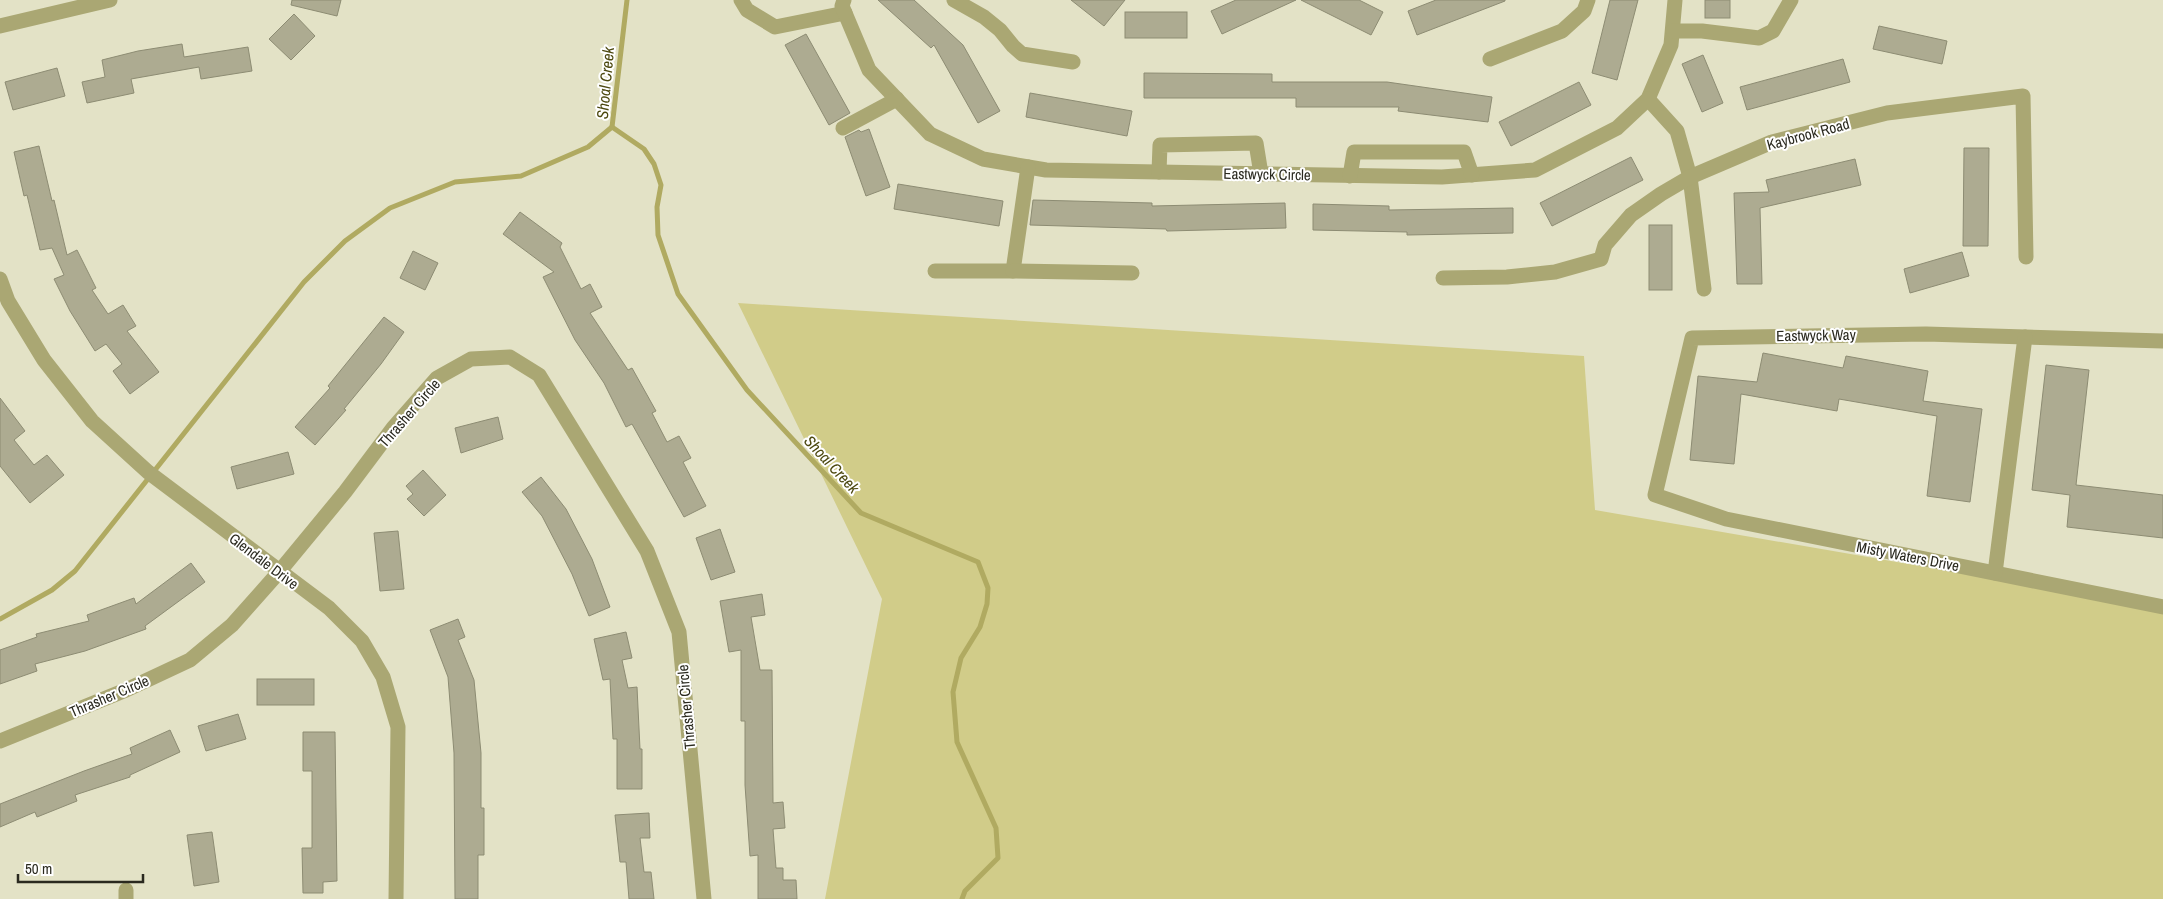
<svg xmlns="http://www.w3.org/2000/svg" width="2163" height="899" font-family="'Archivo Narrow',sans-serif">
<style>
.green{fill:#d1cc89}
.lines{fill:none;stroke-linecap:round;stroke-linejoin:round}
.stream{stroke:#b0aa61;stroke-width:5}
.building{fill:#adab91;stroke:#8d8c73}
.minor{stroke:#aaa773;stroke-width:15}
.labels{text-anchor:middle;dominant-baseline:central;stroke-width:4;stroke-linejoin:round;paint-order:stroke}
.street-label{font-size:15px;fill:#2a291f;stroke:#fff}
.water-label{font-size:16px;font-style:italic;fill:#4d4910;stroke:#fff}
</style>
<rect width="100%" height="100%" fill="#e3e2c6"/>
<!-- green -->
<polygon class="green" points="738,303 1584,356 1595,510 1978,576 2163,611 2163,899 825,899 882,599"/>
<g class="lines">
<!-- stream -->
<g class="stream">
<polyline points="612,127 644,149 654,164 661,185 657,207 658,235 678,294 747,390 861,513 978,562 988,588 987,604 980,627 961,658 953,692 957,742 996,828 998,858 965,891 962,899"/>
<polyline points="612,127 627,0"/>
<polyline points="0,619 52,590 75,571 304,282 345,241 390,208 455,182 521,176 588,147 612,127"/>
</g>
</g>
<!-- building -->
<g class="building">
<polygon points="292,0 341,0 337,16 291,5"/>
<polygon points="878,0 914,0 963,45 1000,111 978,123 934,45 931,48"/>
<polygon points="1071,0 1125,0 1104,26"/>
<polygon points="1236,0 1296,0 1222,34 1211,11"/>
<polygon points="1301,0 1359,0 1383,12 1371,35"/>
<polygon points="1436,0 1505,0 1505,1 1417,35 1408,11"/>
<polygon points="1610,0 1638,0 1617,80 1592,73"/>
<rect x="1705" y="0" width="25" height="18"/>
<rect x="1125" y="12" width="62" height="26"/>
<polygon points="294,14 315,36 291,60 269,39"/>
<polygon points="1879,26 1947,41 1942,64 1873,49"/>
<polygon points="806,34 850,113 829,125 785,45"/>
<polygon points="182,44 184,57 248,47 252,71 201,79 199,67 131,79 134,93 87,103 82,82 105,77 102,60 138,51"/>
<polygon points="1703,55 1723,103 1702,112 1682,64"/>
<polygon points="1843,59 1850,82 1747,110 1740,87"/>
<polygon points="57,68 65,96 13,110 5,82"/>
<polygon points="1144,73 1272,74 1272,82 1387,82 1492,97 1488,122 1398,111 1399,107 1296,107 1296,98 1144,98"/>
<polygon points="1579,82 1591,105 1511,146 1499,122"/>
<polygon points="1030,93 1132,111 1127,136 1026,117"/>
<polygon points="869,129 890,187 866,196 845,137 859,130 861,132"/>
<polygon points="39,146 52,201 54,200 67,255 77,250 96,288 92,290 108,314 123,305 136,326 127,331 159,372 130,394 113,371 122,364 106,344 95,351 70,311 54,279 64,275 52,248 40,250 27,195 24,196 14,152"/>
<polygon points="1964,148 1989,148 1988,246 1963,246"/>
<polygon points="1631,157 1643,180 1552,226 1540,203"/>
<polygon points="1855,159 1861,185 1760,208 1762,284 1737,284 1734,193 1769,192 1766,180"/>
<polygon points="898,184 1003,201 999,226 894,209"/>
<polygon points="1033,200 1152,203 1152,206 1285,203 1286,228 1167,231 1166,229 1030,225"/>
<polygon points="1313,204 1389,206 1389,210 1513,208 1513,233 1407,235 1407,232 1313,230"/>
<polygon points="520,212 562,243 560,247 581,289 590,284 602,307 590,313 628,370 632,368 656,411 652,413 667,442 679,436 691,458 683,462 706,506 684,517 632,424 626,427 604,383 575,340 543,277 554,272 503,234"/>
<rect x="1649" y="225" width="23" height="65"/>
<polygon points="413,251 438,263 425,290 400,278"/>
<polygon points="1962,252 1969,276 1910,293 1904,269"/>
<polygon points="384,317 404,332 381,364 344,409 346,410 315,445 295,427 330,388 328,386"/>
<polygon points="1763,353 1843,368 1846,356 1928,371 1923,401 1982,409 1970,502 1927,496 1937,416 1839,399 1837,411 1741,394 1734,464 1690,460 1698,376 1757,382"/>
<polygon points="2046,365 2089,370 2076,485 2163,495 2163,538 2067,527 2070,495 2032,490"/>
<polygon points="0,398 25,431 14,440 34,465 47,455 64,475 30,503 0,466"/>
<polygon points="498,417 503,439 461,453 455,428"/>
<polygon points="288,452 294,474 237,489 231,467"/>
<polygon points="423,470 446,495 424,516 407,499 413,494 406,486"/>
<polygon points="541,477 566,509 592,559 610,607 589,616 572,574 542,516 522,492"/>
<polygon points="720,529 735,572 711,580 696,538"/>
<polygon points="398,531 404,589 380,591 374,533"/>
<polygon points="191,563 205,582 145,626 146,629 85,651 35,664 37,671 0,684 0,650 37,637 36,634 89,621 87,615 134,598 136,604"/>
<polygon points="762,594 765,615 751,617 760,670 772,670 773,803 783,802 785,828 773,829 776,868 783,868 783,880 796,880 797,899 758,899 758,855 750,856 745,785 745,721 741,721 741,650 729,652 720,601"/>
<polygon points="458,619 465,637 458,640 474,680 481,753 481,808 484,808 484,855 478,855 478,899 455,899 454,753 448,677 430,630"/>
<polygon points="626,632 632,658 622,660 628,688 637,687 640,749 642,749 642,789 617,789 617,739 613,739 610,679 603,680 594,639"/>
<rect x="257" y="679" width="57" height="26"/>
<polygon points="238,714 246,739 206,751 198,726"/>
<polygon points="170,730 180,752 130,775 130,777 75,795 77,801 37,817 35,812 0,827 0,804 84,771 132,754 130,748"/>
<polygon points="303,732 335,732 337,881 323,882 323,893 303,893 302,848 312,848 312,771 303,771"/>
<polygon points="649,813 650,838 640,838 644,872 651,872 654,899 629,899 626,862 620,862 615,815"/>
<polygon points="212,832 219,882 194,886 187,835"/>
</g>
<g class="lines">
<!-- minor -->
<g class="minor">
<polyline points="741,0 747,10 775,27 845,13"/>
<polyline points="844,0 842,6 869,70 930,134 983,159 1046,170 1442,177 1535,170 1617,128 1648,99 1671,45 1675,0"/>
<polyline points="954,0 984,17 1000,30 1013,46 1022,54 1073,62"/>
<polyline points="0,26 110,0"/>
<polyline points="1673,31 1702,31 1759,38 1773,31 1791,0"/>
<polyline points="1490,59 1562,31 1584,11 1588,0"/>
<polyline points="1648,99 1677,131 1690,177 1704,289"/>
<polyline points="843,128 897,99"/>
<polyline points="1159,172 1160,145 1256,143 1261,174"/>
<polyline points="1350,176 1354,152 1464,152 1472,175"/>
<polyline points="935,271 1013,271 1028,167"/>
<polyline points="1013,271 1132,273"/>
<polyline points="1443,278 1507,277 1555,272 1601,259 1605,245 1631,215 1661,194 1690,177 1772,142 1887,113 2023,96 2026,257"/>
<polyline points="0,279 8,301 44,360 92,421 148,472 329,608 362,641 383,677 398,727 396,899"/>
<polyline points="2163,341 1926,334 1692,338 1655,495 1726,519 2163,607"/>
<polyline points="1995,573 2025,337"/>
<polyline points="0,741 126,690 190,660 232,625 279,572 345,492 393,428 437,378 471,359 510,357 539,375 647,551 679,632 704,899"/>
<polyline points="126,899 126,890"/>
</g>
</g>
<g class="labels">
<!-- street labels -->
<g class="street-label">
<text transform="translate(1808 134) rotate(-15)">Kaybrook Road</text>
<text transform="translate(1267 174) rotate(1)">Eastwyck Circle</text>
<text transform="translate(1816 335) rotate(-1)">Eastwyck Way</text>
<text transform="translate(409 413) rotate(-49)">Thrasher Circle</text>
<text transform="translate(1908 556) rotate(11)">Misty Waters Drive</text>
<text transform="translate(264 561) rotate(37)">Glendale Drive</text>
<text transform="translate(109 696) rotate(-23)">Thrasher Circle</text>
<text transform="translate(686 707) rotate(-95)">Thrasher Circle</text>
</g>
<!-- water labels -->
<g class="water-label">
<text transform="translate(605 83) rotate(-85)">Shoal Creek</text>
<text transform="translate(832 464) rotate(47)">Shoal Creek</text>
</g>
</g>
<!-- scale -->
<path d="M18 874v8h125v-8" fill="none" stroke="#2a291f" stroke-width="2.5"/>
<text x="25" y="874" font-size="15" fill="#2a291f" stroke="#ffffff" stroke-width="4" paint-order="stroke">50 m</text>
</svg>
